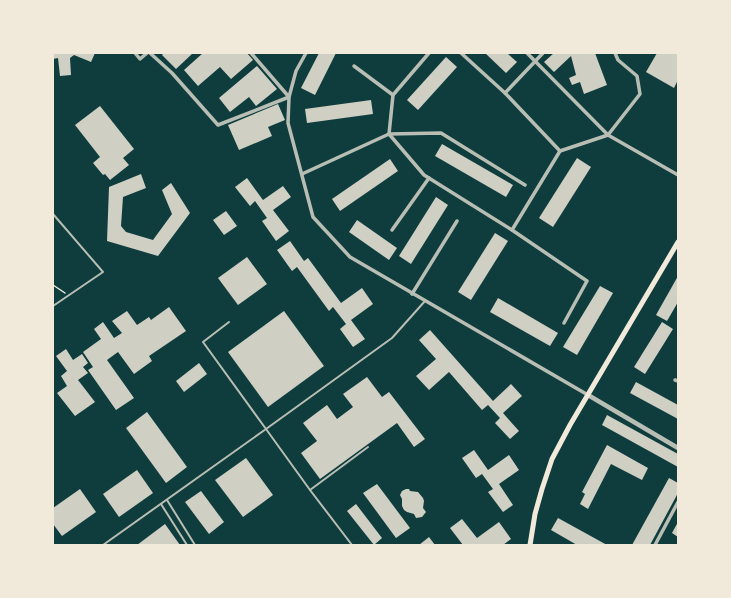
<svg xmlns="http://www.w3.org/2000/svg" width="731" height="598" font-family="'Noto Sans',sans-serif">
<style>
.building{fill:#cfcfc3}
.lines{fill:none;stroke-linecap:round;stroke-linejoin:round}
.path{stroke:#f1e9da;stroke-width:1.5}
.service{stroke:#b8beb3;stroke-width:2}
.minor{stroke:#b8beb3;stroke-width:3.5}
.tertiary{stroke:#b8beb3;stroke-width:4.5}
.secondary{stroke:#f1e9da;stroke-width:5}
</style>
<rect width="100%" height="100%" fill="#0f3d3e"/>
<!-- building -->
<g class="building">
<polygon points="53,53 95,53 91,62 74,55 70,58 71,75 60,76 58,58 53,59"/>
<polygon points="164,53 193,53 176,69 162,55"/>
<polygon points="203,53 247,53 253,60 231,79 220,67 198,86 184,70"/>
<polygon points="319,53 336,53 315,95 301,88"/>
<polygon points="485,53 507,53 517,62 506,73"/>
<polygon points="554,53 595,53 607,85 584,94 580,82 572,85 569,78 576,75 571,56 554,72 544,62"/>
<polygon points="657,53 678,53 678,80 674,88 646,72"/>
<polygon points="446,57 457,67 418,110 407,100"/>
<polygon points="257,66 277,89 256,106 249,97 230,112 219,98"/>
<polygon points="371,100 373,114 307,123 305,109"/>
<polygon points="278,104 285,120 268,127 272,136 239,150 228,125"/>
<polygon points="100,106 134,149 123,158 129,165 110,180 105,174 103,175 93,163 100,157 75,125"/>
<polygon points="442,144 513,185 506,197 435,156"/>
<polygon points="577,158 591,167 553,227 539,218"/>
<polygon points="390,159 398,171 340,211 332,199"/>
<polygon points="141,174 146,188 123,197 121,226 126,232 153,240 172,214 162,190 171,183 190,213 158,256 107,241 109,187"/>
<polygon points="247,178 263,200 283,186 291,197 273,210 289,231 276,241 262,221 267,218 255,201 250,206 235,187"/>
<polygon points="436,197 448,205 411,264 399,256"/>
<polygon points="226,211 237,226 224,235 213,220"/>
<polygon points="357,220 397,248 389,260 349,232"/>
<polygon points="495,233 508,241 471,300 458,292"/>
<polygon points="290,241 304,261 308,258 341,303 362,288 373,304 351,320 365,339 353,347 340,329 346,324 333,307 329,311 297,267 292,271 277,250"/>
<polygon points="247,257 267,284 238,305 218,278"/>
<polygon points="678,276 678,302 667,321 656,315"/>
<polygon points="600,286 613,293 577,355 563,347"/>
<polygon points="498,298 558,333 550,346 490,312"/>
<polygon points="169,307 186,331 149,356 152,361 134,374 118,352 107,360 134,398 116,410 88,370 93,367 83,352 101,339 94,329 103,322 114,338 122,333 112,321 127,311 137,325 149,317 151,320"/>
<polygon points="284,311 324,366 268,407 228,352"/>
<polygon points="662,322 673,329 645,374 634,367"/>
<polygon points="430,330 493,401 511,384 522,396 503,413 519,431 510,439 495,423 500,418 488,405 482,410 449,372 429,390 416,376 436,359 419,340"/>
<polygon points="66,349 73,360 82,354 88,363 83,367 88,373 78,380 95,402 75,416 57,393 67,386 61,376 67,371 56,356"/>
<polygon points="199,363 207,374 184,392 176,381"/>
<polygon points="367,377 382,397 389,392 425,439 414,447 397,423 320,479 301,453 317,441 303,423 327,405 337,419 353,407 343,394"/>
<polygon points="636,382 678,405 678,419 630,393"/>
<polygon points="147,412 187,467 166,483 126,428"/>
<polygon points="607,415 678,454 678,467 602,425"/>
<polygon points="607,445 648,468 642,480 611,464 588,509 580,504 585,494 582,492"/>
<polygon points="474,450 488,470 509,455 519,470 499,484 513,505 503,512 488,492 493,489 482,474 476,478 462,458"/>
<polygon points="246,458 273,495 243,517 215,480"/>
<polygon points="137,470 153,493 119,517 103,494"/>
<polygon points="669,478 678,483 678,493 650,545 632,545"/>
<polygon points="377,484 410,528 396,538 363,493"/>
<polygon points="80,489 96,512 62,536 53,524 53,508"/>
<polygon points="406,489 409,489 410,491 418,492 423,498 424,501 423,508 426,512 422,517 416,518 414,514 407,512 404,510 402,506 402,499 400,495 402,491"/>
<polygon points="201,491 224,522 209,534 185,502"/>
<polygon points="356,504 382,538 374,545 347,511"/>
<polygon points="558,518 607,545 577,545 551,530"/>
<polygon points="462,519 477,538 499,522 511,539 503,545 463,545 450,528"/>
<polygon points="678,522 678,537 672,533"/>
<polygon points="165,524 180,545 137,545"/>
<polygon points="429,537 435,545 419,545"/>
</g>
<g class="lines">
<!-- path -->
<polyline class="path" points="53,285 65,293"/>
<!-- service -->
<g class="service">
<polyline points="53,214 103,272 53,306"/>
<polyline points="310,490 368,447"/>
<polyline points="167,500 195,545"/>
<polyline points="161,504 187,545"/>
<polyline points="103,545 266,429 203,342 229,322"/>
<polyline points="352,545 310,490 266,429 392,338 425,301"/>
</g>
<!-- minor -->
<g class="minor">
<polyline points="135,53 140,59 147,53"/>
<polyline points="150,53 172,73 218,125 289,97 251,53"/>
<polyline points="306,53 296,71 289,97 288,123 313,217 350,257 588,395"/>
<polyline points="429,53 393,95 389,134 424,175 512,230 587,281 564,323"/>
<polyline points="461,53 505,93 560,151"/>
<polyline points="527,53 608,135 678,175"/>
<polyline points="354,66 393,95"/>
<polyline points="505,93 543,53"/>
<polyline points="302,174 389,134 441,133 525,185"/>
<polyline points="392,230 429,178"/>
<polyline points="512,230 560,151 608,135 640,94 637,76 618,60 615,53"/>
<polyline points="412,294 457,221"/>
<polyline points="675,380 678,381"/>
<polyline points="655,545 678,502"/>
</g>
<!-- tertiary -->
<polyline class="tertiary" points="588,395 678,448"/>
<!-- secondary -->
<polyline class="secondary" points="530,545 535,514 542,489 552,459 570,425 678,242"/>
</g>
<!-- border -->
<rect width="731" height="598" fill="none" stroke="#f1e9da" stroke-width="108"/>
</svg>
